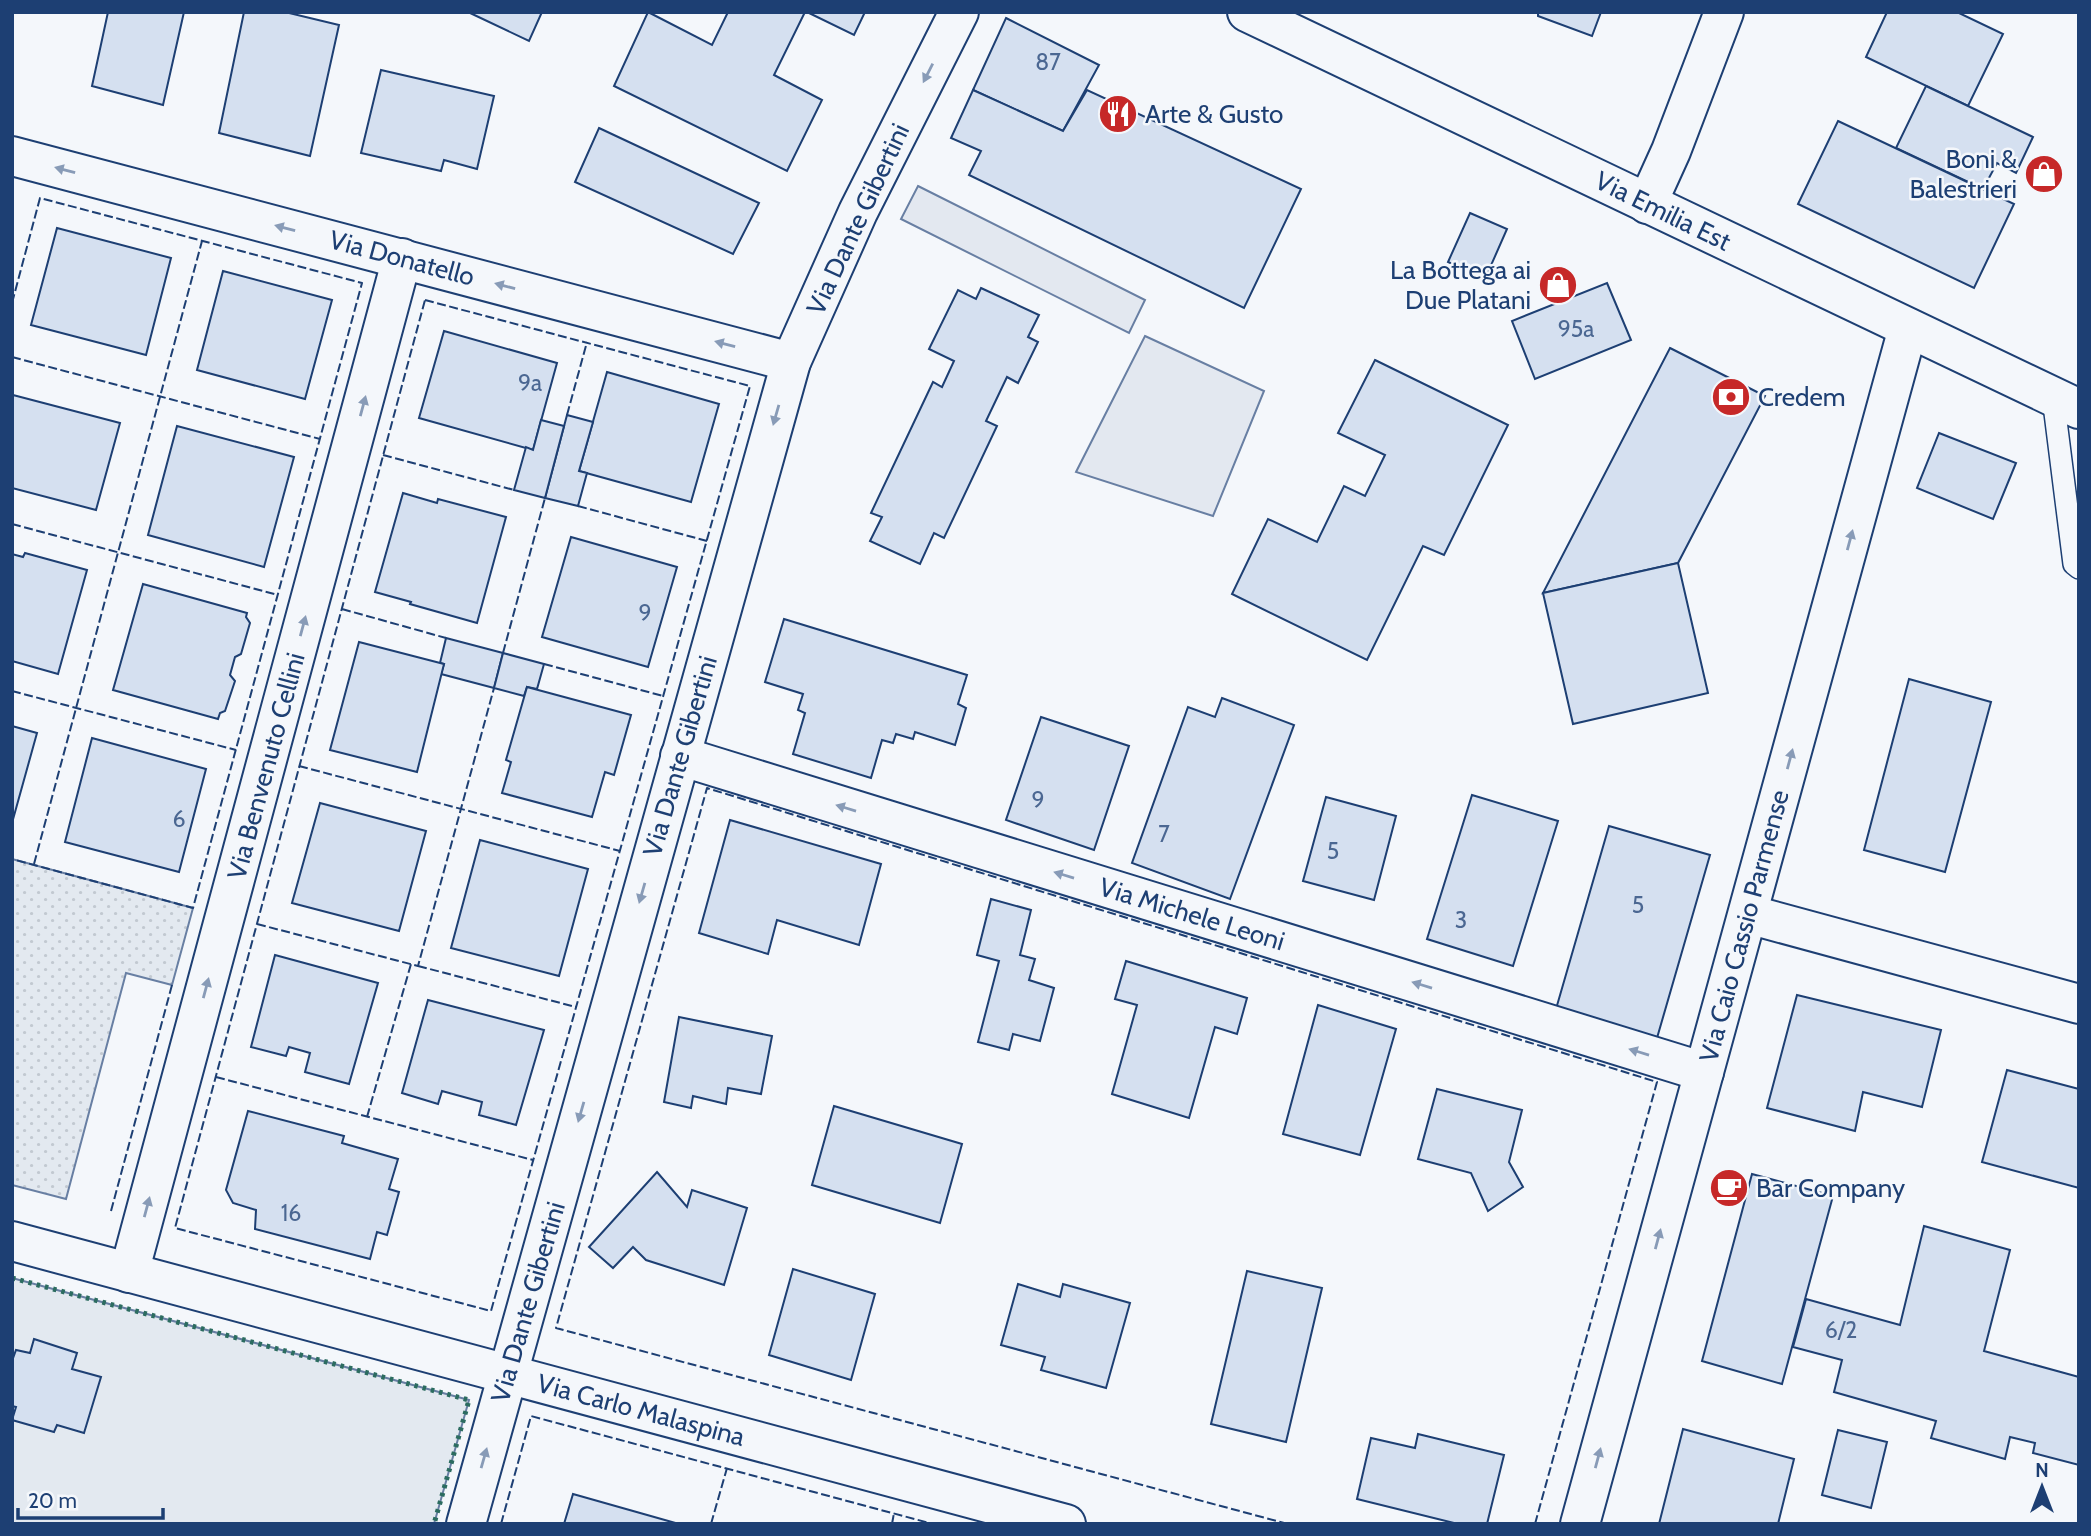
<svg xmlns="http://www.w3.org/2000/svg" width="2091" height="1536" font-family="Cabin,sans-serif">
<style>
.grass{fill:url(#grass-dots);stroke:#687fa3;stroke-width:2}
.garden{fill:#e3e9f0;stroke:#687fa3;stroke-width:2}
.parking{fill:#e3e8f0;stroke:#687fa3;stroke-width:2}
.building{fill:#d5e0f0;stroke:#1d3f73;stroke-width:2}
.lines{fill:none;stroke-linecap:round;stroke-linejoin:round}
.service-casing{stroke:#1d3f73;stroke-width:24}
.minor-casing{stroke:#1d3f73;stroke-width:42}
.secondary-casing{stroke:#1d3f73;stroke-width:42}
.service{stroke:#f4f7fb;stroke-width:21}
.minor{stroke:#f4f7fb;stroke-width:38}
.secondary{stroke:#f4f7fb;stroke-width:38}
.hedge{stroke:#2c6c60;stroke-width:5;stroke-dasharray:3.5 5;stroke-linecap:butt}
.fence{stroke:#1d3f73;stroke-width:2;stroke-dasharray:9 3.5;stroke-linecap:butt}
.oneway{fill:#889bb7}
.labels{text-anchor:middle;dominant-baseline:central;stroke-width:5;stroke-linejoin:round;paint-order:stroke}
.number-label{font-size:23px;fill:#4b6792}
.poi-label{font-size:26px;fill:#1d3f73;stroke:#f4f7fb;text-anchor:start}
.street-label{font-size:26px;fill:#1d3f73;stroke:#f4f7fb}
</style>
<defs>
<pattern id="grass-dots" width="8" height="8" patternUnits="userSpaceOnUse" patternTransform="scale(1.75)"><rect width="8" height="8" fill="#e3e9f0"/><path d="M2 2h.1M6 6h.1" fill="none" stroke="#c2c9d1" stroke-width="1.8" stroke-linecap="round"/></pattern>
</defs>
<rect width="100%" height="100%" fill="#f4f7fb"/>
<!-- grass -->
<polygon class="grass" points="12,859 193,908 172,985 126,973 66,1199 12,1185"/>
<!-- garden -->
<polygon class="garden" points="12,1278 469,1400 434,1524 12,1524"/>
<!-- parking -->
<g class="parking">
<polygon points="918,186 1145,300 1129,333 901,219"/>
<polygon points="1145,336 1264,391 1213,516 1076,472"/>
</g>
<!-- building -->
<g class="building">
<polygon points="108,12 184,12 163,105 92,86"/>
<polygon points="244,12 285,12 339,25 310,156 219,133"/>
<polygon points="468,12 542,12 529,41"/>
<polygon points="648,12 712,45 728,12 805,12 774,75 822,100 787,171 614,86"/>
<polygon points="807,12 865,12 854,35"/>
<polygon points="1538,12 1601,12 1592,36 1538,16"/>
<polygon points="1887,12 1957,12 2003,34 1968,106 1866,57"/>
<polygon points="1006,18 1099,65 1063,131 973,90"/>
<polygon points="381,70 494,96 477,169 444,160 441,171 361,153"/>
<polygon points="1926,86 2033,137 2016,173 1997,163 1983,189 1896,148"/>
<polygon points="973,90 1063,131 1087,90 1301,189 1244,308 969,175 981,151 951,138"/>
<polygon points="1838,121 2014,204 1974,288 1798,204"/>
<polygon points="599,128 759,203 733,254 575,182"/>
<polygon points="1470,213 1507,229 1485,279 1448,262"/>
<polygon points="57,228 171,258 146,355 31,325"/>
<polygon points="223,271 332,300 305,399 197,370"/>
<polygon points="1607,283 1631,340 1535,379 1512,321"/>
<polygon points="981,288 1039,315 1028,337 1038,342 1018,383 1007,377 986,421 997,426 944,538 934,533 920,564 870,541 882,517 871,513 933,382 942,387 954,361 929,349 958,290 976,299"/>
<polygon points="444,331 557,363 533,450 419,418"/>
<polygon points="1670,348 1765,396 1678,563 1543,593"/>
<polygon points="1375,360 1508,425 1444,555 1423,546 1367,660 1232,594 1268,519 1317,542 1344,486 1365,496 1385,455 1338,433"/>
<polygon points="607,372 719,404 691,502 579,471"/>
<polygon points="13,395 120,423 96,510 12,488"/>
<polygon points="567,415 593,422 579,471 587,473 578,506 545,498"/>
<polygon points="541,420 564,426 545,498 514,490 526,447 533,450"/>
<polygon points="177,426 294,457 264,567 148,535"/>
<polygon points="1939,433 2016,463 1993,519 1917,488"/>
<polygon points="403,493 437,503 438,499 506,517 477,623 410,604 411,602 375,592"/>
<polygon points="571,537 677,567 648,667 542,637"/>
<polygon points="25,553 87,570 58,674 12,661 12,554 23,557"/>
<polygon points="1678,563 1708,693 1573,724 1543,593"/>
<polygon points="143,584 247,613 246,617 250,623 241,654 235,657 230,675 235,681 225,711 220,713 218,719 113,690"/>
<polygon points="784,619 967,675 958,704 966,708 955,745 915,732 913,739 896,734 893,743 882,740 871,778 793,754 805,713 798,710 803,694 765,682"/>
<polygon points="446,638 503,653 494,688 441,674 444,664 440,663"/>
<polygon points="359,642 444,664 417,772 330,750"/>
<polygon points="503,653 544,664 537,689 527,687 524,696 494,688"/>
<polygon points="1909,679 1991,702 1945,872 1864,850"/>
<polygon points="527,687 631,715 614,775 605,772 592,817 502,793 511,762 506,760"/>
<polygon points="1222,698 1294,725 1230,899 1132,863 1188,707 1215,717"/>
<polygon points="1041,717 1129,746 1094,850 1006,820"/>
<polygon points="12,726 37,733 12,823"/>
<polygon points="92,738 206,769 179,872 65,842"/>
<polygon points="1472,795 1558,821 1513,966 1427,939"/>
<polygon points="1326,797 1396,816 1374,900 1303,881"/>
<polygon points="320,803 426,831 399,931 292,903"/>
<polygon points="730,820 881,864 859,945 777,920 768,954 699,933"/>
<polygon points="1609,826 1710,855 1657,1038 1556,1009"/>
<polygon points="480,840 588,869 559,976 451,948"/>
<polygon points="991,899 1031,910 1020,955 1035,959 1029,980 1054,988 1040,1041 1013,1034 1009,1050 978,1042 999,961 977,955"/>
<polygon points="275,955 378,983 349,1084 305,1072 310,1053 289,1047 286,1056 251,1047"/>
<polygon points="1126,961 1247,998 1237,1034 1215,1027 1189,1118 1112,1094 1137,1005 1115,999"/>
<polygon points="1797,995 1941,1030 1922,1107 1863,1092 1855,1131 1767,1108"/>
<polygon points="428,1000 544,1030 516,1125 479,1115 482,1102 442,1091 438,1104 402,1093"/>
<polygon points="1318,1005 1396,1029 1360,1155 1283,1134"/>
<polygon points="679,1017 772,1036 761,1094 728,1088 726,1104 693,1096 691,1108 664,1102"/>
<polygon points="2007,1070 2079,1089 2079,1188 1982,1162"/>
<polygon points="1437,1089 1522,1110 1509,1162 1523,1187 1488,1211 1471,1173 1418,1159"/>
<polygon points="834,1106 962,1144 940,1223 812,1185"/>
<polygon points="248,1111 344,1136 342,1143 398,1159 389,1189 399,1192 387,1235 377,1232 370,1259 255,1229 256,1210 233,1203 226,1190"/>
<polygon points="657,1172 687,1207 692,1190 747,1208 724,1285 646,1260 633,1247 613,1268 589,1247"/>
<polygon points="1752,1174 1833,1196 1782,1384 1702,1361"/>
<polygon points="1924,1226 2010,1250 1984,1351 2079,1377 2079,1465 2033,1453 2035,1443 2010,1437 2005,1459 1931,1438 1936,1421 1834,1392 1842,1360 1793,1347 1806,1299 1900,1325"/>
<polygon points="793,1269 875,1294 851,1380 769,1355"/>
<polygon points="1247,1271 1322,1288 1286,1442 1211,1424"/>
<polygon points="1018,1284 1060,1297 1063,1284 1130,1303 1106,1388 1041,1370 1045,1357 1001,1345"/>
<polygon points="34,1339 77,1353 72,1369 101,1377 84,1433 57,1425 54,1432 12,1420 16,1407 12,1406 12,1361 16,1350 30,1353"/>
<polygon points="1683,1429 1794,1459 1778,1524 1659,1524"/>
<polygon points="1838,1430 1887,1442 1871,1508 1822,1495"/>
<polygon points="1418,1434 1504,1455 1487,1524 1458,1524 1357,1499 1371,1438 1415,1448"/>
<polygon points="573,1494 679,1524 564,1524"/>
</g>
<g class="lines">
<!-- service casing -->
<g class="service-casing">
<polyline id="service" points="2053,397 2074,564 2079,568"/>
</g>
<!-- minor casing -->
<g class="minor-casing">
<g id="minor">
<polyline points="12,156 791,362"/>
<polyline points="1647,204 1671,151 1724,12"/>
<polyline points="680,756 1704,1072"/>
<polyline points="1748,914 2079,1004"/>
<polyline points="12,1241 1066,1524"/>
<polyline points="129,1273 402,258"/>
<polyline points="466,1524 791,362 858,212 959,12"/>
<polyline points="1580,1524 1908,328"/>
</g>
</g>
<!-- secondary casing -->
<g class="secondary-casing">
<polyline id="secondary" points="1247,12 2079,409"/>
</g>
<!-- service -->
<use href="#service" class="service"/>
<!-- minor -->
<use href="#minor" class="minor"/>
<!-- secondary -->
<use href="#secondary" class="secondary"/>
<!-- hedge -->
<polyline class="hedge" points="12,1278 469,1400 434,1524"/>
<!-- fence -->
<g class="fence">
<polygon points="425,300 750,386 491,1311 175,1228"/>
<polyline points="12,303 40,198 362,283 193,908 12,859"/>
<polyline points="12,357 320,439"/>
<polyline points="567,415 587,342"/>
<polyline points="383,455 514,490"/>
<polyline points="578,506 707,541"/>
<polyline points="12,524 278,595"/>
<polyline points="342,609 446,638"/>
<polyline points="503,653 545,498"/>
<polyline points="544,664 663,696"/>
<polyline points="12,691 236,750"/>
<polyline points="299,766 620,851"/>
<polyline points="34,864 202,241"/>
<polyline points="257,924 418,966 494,688"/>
<polyline points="418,966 576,1007"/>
<polyline points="216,1077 533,1160"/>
<polyline points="367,1117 411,964"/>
<polyline points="111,1211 172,985"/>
<polyline points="501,1524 531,1416 933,1524"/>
<polyline points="711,1524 727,1468"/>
<polyline points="892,1524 894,1513"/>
<polyline points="1288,1524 556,1328 707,788 1657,1082 1535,1524"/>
</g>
</g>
<!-- one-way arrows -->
<defs><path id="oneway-solid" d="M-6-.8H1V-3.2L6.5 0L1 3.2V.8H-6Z" transform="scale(1.75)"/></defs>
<g class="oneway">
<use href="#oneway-solid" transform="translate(928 73) rotate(117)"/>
<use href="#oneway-solid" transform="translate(65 170) rotate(-165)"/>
<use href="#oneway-solid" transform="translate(285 228) rotate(-165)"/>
<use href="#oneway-solid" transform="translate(505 286) rotate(-165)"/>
<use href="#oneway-solid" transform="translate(725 344) rotate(-165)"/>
<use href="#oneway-solid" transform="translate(363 406) rotate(-75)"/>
<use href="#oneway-solid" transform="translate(776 415) rotate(106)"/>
<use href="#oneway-solid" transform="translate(1850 540) rotate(-75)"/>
<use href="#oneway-solid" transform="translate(303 626) rotate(-75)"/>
<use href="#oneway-solid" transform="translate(1790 759) rotate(-75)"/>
<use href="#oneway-solid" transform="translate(846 808) rotate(-163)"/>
<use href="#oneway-solid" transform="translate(1064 875) rotate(-163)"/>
<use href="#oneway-solid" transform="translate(642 893) rotate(106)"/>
<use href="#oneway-solid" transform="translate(1422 985) rotate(-163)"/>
<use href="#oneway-solid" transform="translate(206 988) rotate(-75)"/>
<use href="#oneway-solid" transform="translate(1639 1052) rotate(-163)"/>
<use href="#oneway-solid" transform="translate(581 1112) rotate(106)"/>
<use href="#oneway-solid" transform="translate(147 1207) rotate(-75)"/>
<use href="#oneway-solid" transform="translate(1658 1239) rotate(-75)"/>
<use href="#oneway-solid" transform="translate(484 1458) rotate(-74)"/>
<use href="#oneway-solid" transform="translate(1598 1458) rotate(-75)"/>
</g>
<!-- icons -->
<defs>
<g id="restaurant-disc" transform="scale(2.0125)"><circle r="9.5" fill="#c62828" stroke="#f4f7fb"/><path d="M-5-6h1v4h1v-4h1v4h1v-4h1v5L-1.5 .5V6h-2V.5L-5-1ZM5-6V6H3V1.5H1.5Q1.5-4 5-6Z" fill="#fff"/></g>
<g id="shop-disc" transform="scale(2.0125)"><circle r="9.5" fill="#c62828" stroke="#f4f7fb"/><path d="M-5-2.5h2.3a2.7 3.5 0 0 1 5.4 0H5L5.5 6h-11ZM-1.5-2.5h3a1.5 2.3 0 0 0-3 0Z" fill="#fff"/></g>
<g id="bank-disc" transform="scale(2.0125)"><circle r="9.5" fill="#c62828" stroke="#f4f7fb"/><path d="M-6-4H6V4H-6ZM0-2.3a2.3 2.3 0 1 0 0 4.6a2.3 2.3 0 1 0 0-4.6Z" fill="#fff"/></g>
<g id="cafe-disc" transform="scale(2.0125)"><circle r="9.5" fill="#c62828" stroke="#f4f7fb"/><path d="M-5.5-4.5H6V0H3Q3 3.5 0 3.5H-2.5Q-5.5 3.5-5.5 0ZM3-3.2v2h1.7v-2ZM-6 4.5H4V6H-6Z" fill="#fff"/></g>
</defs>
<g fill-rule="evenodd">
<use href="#restaurant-disc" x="1118" y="114"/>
<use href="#shop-disc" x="2044" y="174"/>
<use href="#shop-disc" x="1558" y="285"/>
<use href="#bank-disc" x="1731" y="397"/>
<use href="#cafe-disc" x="1729" y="1188"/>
</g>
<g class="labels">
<!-- number labels -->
<g class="number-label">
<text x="1048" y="62">87</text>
<text x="1576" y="329">95a</text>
<text x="530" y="383">9a</text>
<text x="645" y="613">9</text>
<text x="1038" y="800">9</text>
<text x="179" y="819">6</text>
<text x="1164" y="834">7</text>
<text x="1333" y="851">5</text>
<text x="1638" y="905">5</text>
<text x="1461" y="920">3</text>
<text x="291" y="1213">16</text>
<text x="1841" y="1330">6/2</text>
</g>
<!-- poi labels -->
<g class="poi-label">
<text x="1145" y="114">Arte &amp; Gusto</text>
<text x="2017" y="159" text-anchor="end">Boni &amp;<tspan x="2017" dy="30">Balestrieri</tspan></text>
<text x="1531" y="270" text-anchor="end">La Bottega ai<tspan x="1531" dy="30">Due Platani</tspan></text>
<text x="1758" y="397">Credem</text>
<text x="1756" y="1188">Bar Company</text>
</g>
<!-- street labels -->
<g class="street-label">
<text transform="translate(1663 211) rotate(26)">Via Emilia Est</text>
<text transform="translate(858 219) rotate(-65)">Via Dante Gibertini</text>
<text transform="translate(402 258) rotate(15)">Via Donatello</text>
<text transform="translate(680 756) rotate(-74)">Via Dante Gibertini</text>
<text transform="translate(266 766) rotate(-75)">Via Benvenuto Cellini</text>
<text transform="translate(1192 914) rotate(17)">Via Michele Leoni</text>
<text transform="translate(1744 926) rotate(-75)">Via Caio Cassio Parmense</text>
<text transform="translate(528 1302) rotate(-74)">Via Dante Gibertini</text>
<text transform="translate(641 1410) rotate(15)">Via Carlo Malaspina</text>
</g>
</g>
<!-- border -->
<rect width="2091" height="1536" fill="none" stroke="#1d3f73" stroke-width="28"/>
<!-- north arrow -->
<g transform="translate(2042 1487)" stroke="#f4f7fb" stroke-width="5" paint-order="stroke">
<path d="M0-5L12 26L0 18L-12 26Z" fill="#1d3f73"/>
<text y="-10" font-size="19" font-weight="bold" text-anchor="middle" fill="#1d3f73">N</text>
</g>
<!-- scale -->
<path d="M18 1508v10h145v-10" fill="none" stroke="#1d3f73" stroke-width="3.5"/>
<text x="28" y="1508" font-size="21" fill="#1d3f73" stroke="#f4f7fb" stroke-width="5" paint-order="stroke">20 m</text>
</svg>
